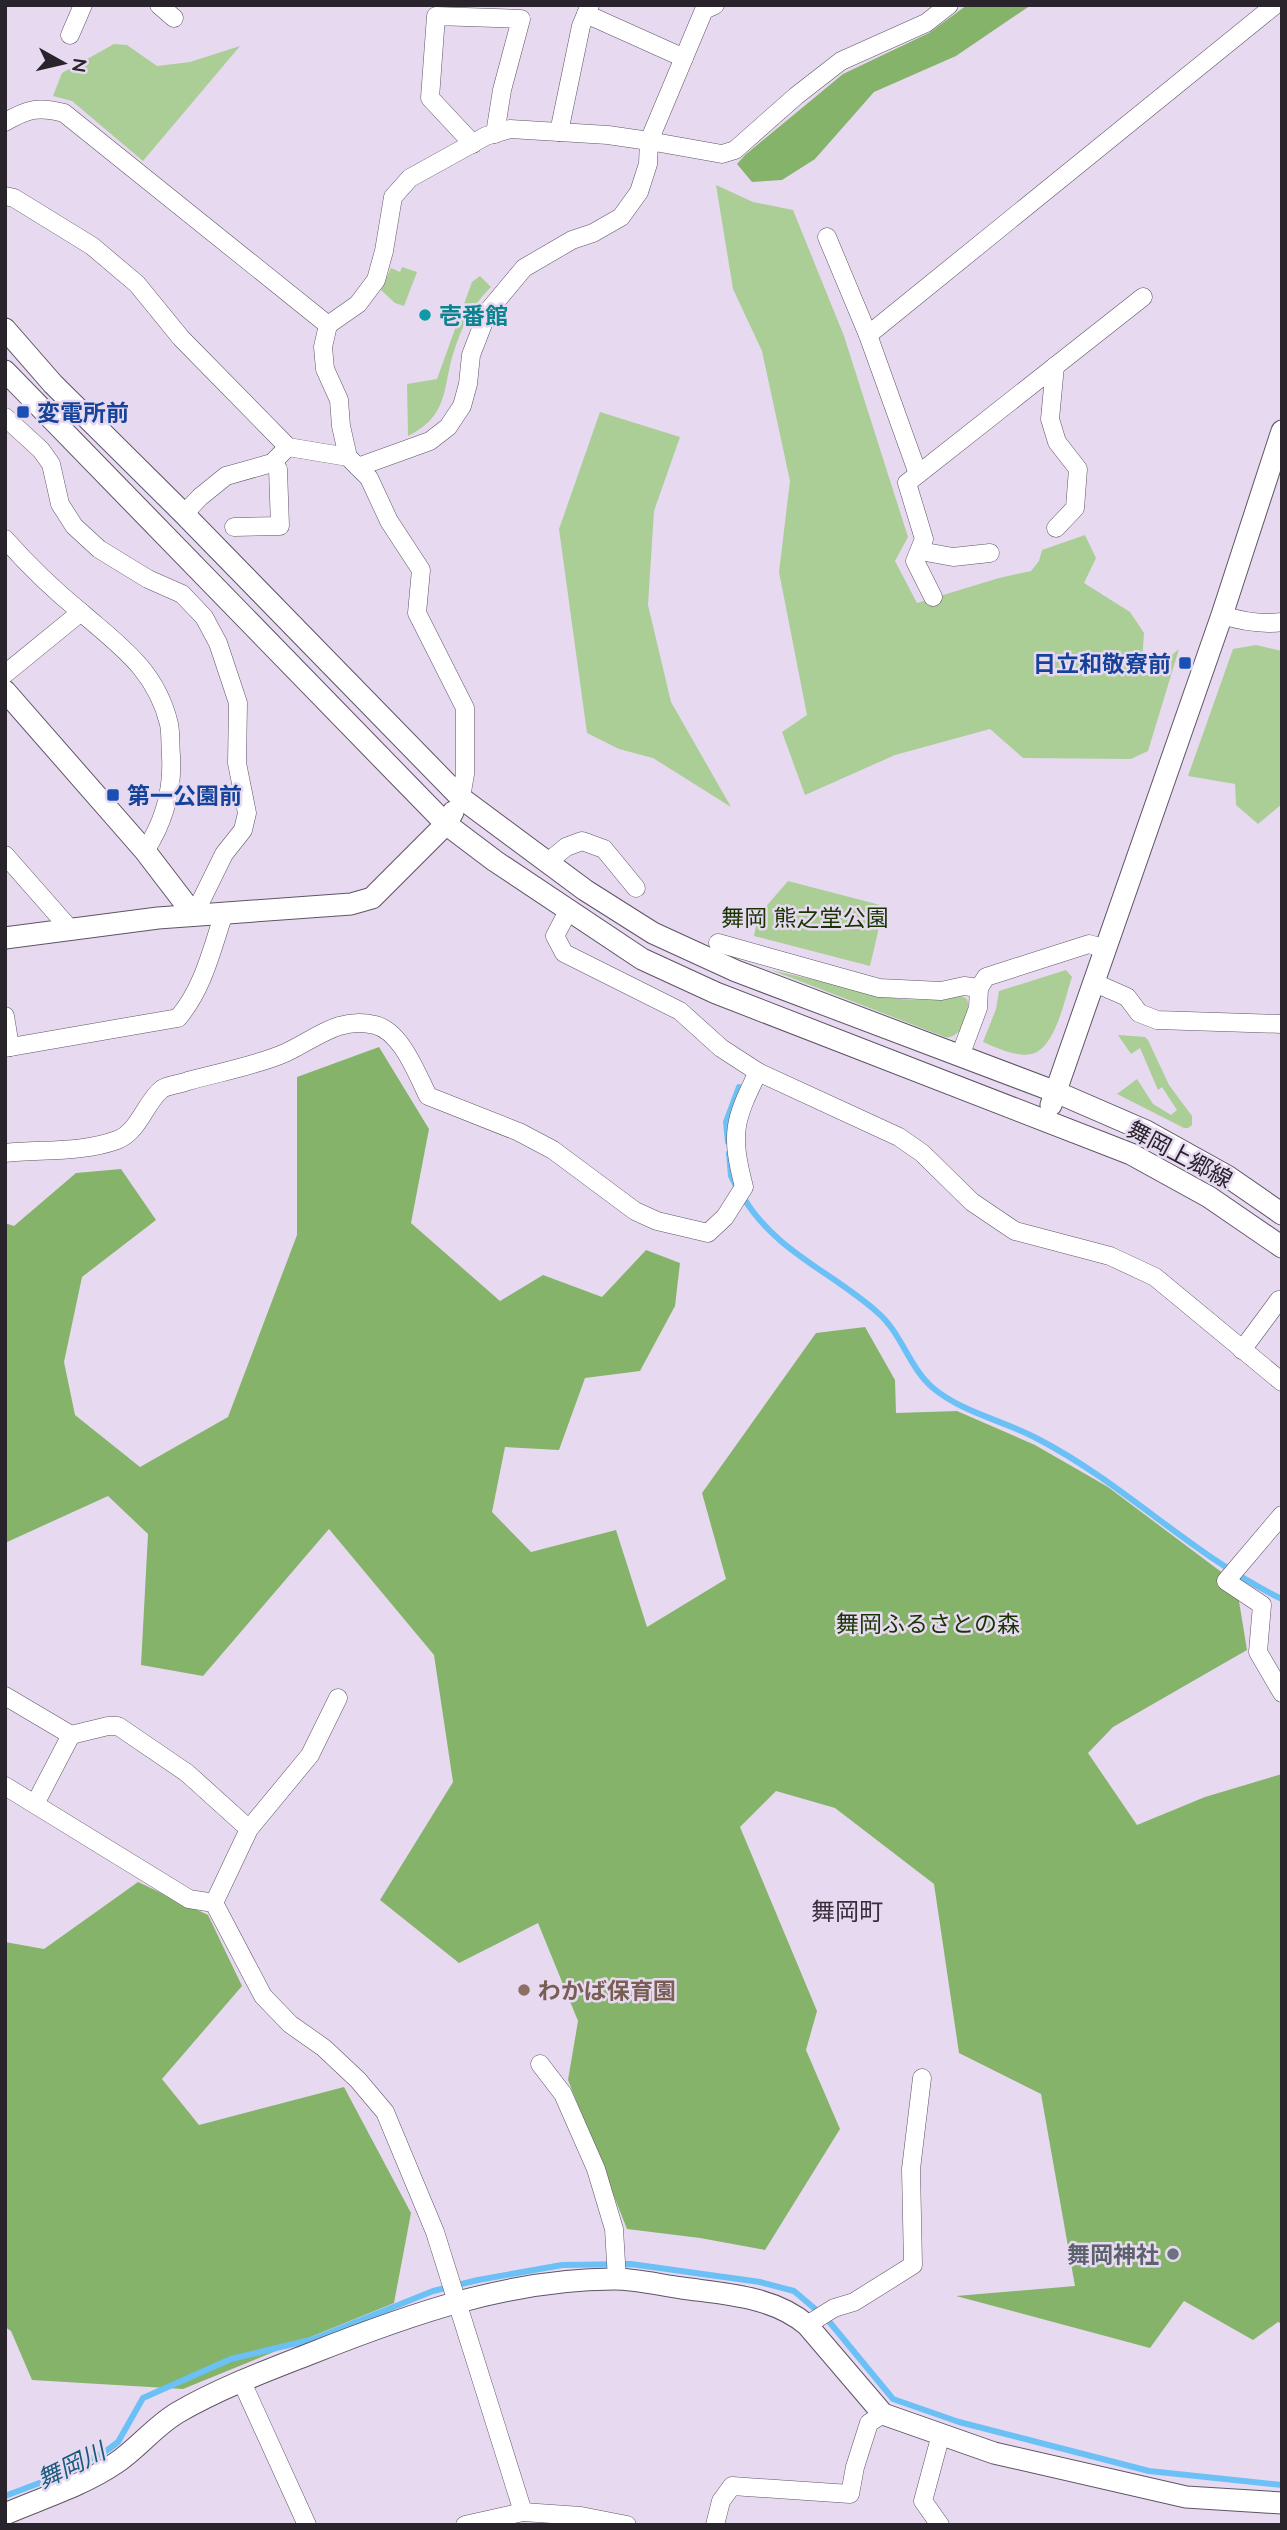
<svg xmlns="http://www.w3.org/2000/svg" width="1287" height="2530" font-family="Quicksand,'Noto Sans JP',sans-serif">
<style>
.green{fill:#aace95}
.forest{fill:#86b36a}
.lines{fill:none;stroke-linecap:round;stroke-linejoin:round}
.stream{stroke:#6bc1f6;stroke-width:6}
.minor-casing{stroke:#5f5466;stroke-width:19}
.tertiary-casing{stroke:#5f5466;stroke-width:23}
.minor{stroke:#fff;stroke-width:18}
.tertiary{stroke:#fff;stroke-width:21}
.culture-dot{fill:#0f9aa8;stroke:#e7daf0;stroke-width:2.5}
.transit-dot{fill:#1a4fb4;stroke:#e7daf0;stroke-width:2.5}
.education-dot{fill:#8d6e63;stroke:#e7daf0;stroke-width:2.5}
.worship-dot{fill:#6b7280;stroke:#e7daf0;stroke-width:2.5}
.labels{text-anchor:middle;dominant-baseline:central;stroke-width:5;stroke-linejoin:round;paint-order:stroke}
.culture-label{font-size:23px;font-weight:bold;fill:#0d838f;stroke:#e7daf0;text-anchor:start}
.transit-label{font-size:23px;font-weight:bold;fill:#164399;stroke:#e7daf0;text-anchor:start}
.park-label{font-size:23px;fill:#173300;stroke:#e7daf0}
.street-label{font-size:23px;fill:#29242c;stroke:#e7daf0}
.education-label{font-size:23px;font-weight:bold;fill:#785e54;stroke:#e7daf0;text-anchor:start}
.worship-label{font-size:23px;font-weight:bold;fill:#5b616d;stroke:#e7daf0;text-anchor:end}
.neighbourhood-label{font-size:24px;fill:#372d3d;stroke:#e7daf0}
.water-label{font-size:24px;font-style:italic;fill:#195b7e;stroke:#e7daf0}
</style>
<rect width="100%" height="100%" fill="#e7daf0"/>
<!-- green -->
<g class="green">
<polygon points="114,44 127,45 157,66 190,62 240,46 143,161 72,101 53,96 62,73"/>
<polygon points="716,185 753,202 793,210 844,336 908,537 895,561 917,603 999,578 1031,571 1039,561 1042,550 1085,535 1096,558 1084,583 1130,612 1144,633 1141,675 1148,675 1179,649 1148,751 1131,759 1023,758 990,729 895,755 805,795 782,732 807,715 779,572 790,481 762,351 733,289"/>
<polygon points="402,267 417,272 404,306 395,303 381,290 391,268 400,272"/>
<path d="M480,276L491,287C472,306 464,322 455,348C442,385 451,415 408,436L407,384L437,379L472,282Z"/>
<polygon points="600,412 680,437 654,511 648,605 671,702 731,807 653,758 619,749 587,733 559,529"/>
<polygon points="1256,645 1282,651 1282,804 1258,824 1236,805 1235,784 1188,776 1233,649"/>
<polygon points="788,881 884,906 870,966 754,936 758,916"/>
<path d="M771,970L898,999L922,1000L956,993L967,999C972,1012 961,1040 945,1037Z"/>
<path d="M1066,970L1072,977C1065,998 1057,1040 1037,1052C1022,1060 997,1048 983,1042L996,1009L999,991Z"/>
<polygon points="1118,1035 1145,1037 1148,1040 1169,1085 1192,1116 1192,1125 1188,1128 1184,1128 1117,1094 1137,1079 1153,1104 1171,1115 1177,1110 1162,1087 1158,1090 1140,1048 1131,1054"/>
</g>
<!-- forest -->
<g class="forest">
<polygon points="967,5 1031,5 956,56 874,92 815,159 782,180 752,182 737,164 745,155 843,74 929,33"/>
<polygon points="379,1047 429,1129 411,1223 500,1301 543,1275 602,1297 646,1250 680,1263 675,1306 640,1371 585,1378 559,1450 505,1447 492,1512 531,1552 616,1530 647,1627 726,1579 702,1493 816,1333 865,1327 895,1380 896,1413 957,1411 1035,1445 1108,1487 1236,1583 1247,1650 1113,1727 1088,1753 1137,1825 1205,1797 1282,1774 1282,2324 1278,2322 1253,2340 1184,2301 1150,2348 956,2296 1075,2286 1041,2094 959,2053 934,1884 835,1808 776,1791 740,1827 817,2011 806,2050 840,2129 765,2250 700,2238 627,2229 568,2080 578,2021 538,1923 459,1963 380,1900 453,1782 434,1655 329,1529 203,1676 141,1665 148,1534 108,1496 5,1543 5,1223 14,1226 76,1173 121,1169 156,1220 82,1277 64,1362 75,1415 140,1467 228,1417 297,1235 297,1077"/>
<polygon points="138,1882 208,1915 242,1986 162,2079 199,2125 344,2087 411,2213 394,2303 183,2389 32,2380 11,2331 5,2327 5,1942 44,1949"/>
</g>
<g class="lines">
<!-- stream -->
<g class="stream">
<polyline points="728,1142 726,1122 739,1087"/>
<polyline points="729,1153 731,1176 736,1186"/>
<path d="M742,1195C773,1250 832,1272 877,1312C902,1333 909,1368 933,1388C963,1413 1005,1421 1038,1439C1125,1484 1194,1557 1282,1599"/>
<polyline points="5,2496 42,2482 105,2452 118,2442 143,2398 231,2359 314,2339 433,2291 478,2280 562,2265 631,2264 760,2282 794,2291 827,2319 893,2399 959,2422 1149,2471 1282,2485"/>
</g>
<!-- minor casing -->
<g class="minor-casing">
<g id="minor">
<polyline points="159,5 174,18"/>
<polyline points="586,14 684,58"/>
<polyline points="70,35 83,5"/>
<path d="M5,122C28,109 39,106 64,113L328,325"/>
<polyline points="559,132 581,26 590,5"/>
<polyline points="473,144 430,98 436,16 521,19 502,90 495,134"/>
<polyline points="5,196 14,198 92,246 137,284 181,338 288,447 348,457"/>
<polyline points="827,237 868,335 918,474"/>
<polyline points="868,335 1275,5"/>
<polyline points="1055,366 1050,419 1057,442 1078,469 1075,508 1056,528"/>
<polyline points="5,417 41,450 51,464 60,504 74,526 99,549 148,579 182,594 204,617 218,643 238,703 237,763 247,813 243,830 224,854 194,915"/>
<polyline points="358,467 430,441 448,427 462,406 468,384 471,355 488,311 524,268 572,240 593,233 621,217 639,192 648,164 649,141 722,154 735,150 796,96 841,61 926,23 949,5"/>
<polyline points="184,514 200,497 226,476 272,463 288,447"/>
<polyline points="234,527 280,526 278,469 272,463"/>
<path d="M5,539C28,565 55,591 82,613C120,646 156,670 169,724C171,734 170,745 171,756C173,791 164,822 145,851"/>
<polyline points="920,551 953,557 990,553"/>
<polyline points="933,597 915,561 924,539 907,483 1143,297"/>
<path d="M1222,615C1241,621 1261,625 1282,622"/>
<polyline points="5,674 81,612"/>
<polyline points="461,798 465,774 465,708 417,613 421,570 389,521 369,478 348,457 341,426 339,400 325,369 323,347 328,325 358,304 376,280 384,251 393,197 410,178 486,136 510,129 608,135 649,141 704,10 715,5"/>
<polyline points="5,855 70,929"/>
<polyline points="548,862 566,847 582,841 604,849 636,888"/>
<polyline points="568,911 555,936 564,953 680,1011 721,1048 758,1072 899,1137 922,1153 972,1202 1015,1231 1110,1256 1155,1277 1282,1382"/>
<polyline points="718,943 879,988 941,991 964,986 979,988"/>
<polyline points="1095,983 1127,997 1139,1013 1157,1020 1282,1024"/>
<polyline points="5,1016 10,1047"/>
<path d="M5,1048L178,1018C203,989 212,949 224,913"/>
<polyline points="960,1056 978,1008 979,988 986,977 1089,944 1106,949"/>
<path d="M5,1153C41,1149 82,1153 117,1140C139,1132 146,1101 162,1089C168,1085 181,1084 188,1081C220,1072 255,1066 285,1053C316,1039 338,1016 375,1025C401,1031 417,1074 428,1096L519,1132L553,1150L635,1211L657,1221L708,1233L725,1217L744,1187C730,1133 734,1121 758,1072"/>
<polyline points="1242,1350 1279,1300 1282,1300"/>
<polyline points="1282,1515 1226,1581 1262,1605 1258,1652 1282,1693"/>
<polyline points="5,1696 71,1735 35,1804"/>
<polyline points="71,1735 108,1726 118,1726 187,1773 249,1829"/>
<polyline points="5,1786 189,1899 214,1903 263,1996 290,2024 324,2048 358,2080 385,2112 435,2232 523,2512"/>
<polyline points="214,1903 249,1829 310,1755 338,1698"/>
<polyline points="540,2064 563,2094 596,2169 614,2229 617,2279"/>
<polyline points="807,2325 834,2308 854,2302 913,2265 911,2169 922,2078"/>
<polyline points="241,2380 307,2525"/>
<polyline points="465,2525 523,2512 581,2516 627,2525"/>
<polyline points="715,2525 721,2501 732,2486 850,2494 855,2467 869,2423 883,2414"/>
<polyline points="940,2525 923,2501 941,2434"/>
</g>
</g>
<!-- tertiary casing -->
<g class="tertiary-casing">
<g id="tertiary">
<polyline points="5,329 53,384 184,514 461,798 585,890 653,933 736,971 1056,1092 1146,1131 1227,1176 1282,1214"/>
<polyline points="5,371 406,783 446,824 495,861 642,959 716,993 1131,1154 1209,1197 1282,1247"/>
<polyline points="5,691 145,851 194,915"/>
<polyline points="5,938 158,918 351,904 372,898 446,824 453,812"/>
<polyline points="1051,1105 1222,615 1282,431"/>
<path d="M5,2514C42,2498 82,2486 116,2463C137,2449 154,2427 177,2413C220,2388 266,2371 312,2353C408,2315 509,2279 614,2279C636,2279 660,2285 682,2288C725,2294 773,2296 807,2325L883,2414L994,2453L1186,2497L1282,2503"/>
</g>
</g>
<!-- minor -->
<use href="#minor" class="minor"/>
<!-- tertiary -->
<use href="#tertiary" class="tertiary"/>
</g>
<!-- markers -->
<circle class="culture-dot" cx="425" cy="315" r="7"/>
<g class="transit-dot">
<rect x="16" y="405" width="14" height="14" rx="3.5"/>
<rect x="1178" y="656" width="14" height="14" rx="3.5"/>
<rect x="106" y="788" width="14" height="14" rx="3.5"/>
</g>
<circle class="education-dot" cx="524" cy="1990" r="7"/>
<circle class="worship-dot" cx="1173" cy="2254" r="7"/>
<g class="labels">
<!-- culture labels -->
<g class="culture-label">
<text x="439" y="315">壱番館</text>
</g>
<!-- transit labels -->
<g class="transit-label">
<text x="37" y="412">変電所前</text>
<text x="1171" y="663" text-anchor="end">日立和敬寮前</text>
<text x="127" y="795">第一公園前</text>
</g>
<!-- park labels -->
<g class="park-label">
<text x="805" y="917">舞岡 熊之堂公園</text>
<text x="928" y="1623">舞岡ふるさとの森</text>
</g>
<!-- street labels -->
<g class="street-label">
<text transform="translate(1180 1154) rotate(28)">舞岡上郷線</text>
</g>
<!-- education labels -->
<g class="education-label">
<text x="538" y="1990">わかば保育園</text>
</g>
<!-- worship labels -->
<g class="worship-label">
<text x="1159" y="2254">舞岡神社</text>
</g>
<!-- neighbourhood labels -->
<g class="neighbourhood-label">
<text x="847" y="1911">舞岡町</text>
</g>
<!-- water labels -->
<g class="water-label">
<text transform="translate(71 2465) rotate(-26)">舞岡川</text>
</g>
</g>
<!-- border -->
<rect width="1287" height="2530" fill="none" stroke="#29242c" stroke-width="14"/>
<!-- north arrow -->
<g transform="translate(63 63) rotate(98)" stroke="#e7daf0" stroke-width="5" paint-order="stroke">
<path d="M0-5L12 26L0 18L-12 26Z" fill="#29242c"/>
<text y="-10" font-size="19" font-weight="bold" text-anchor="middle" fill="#29242c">N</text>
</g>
</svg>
